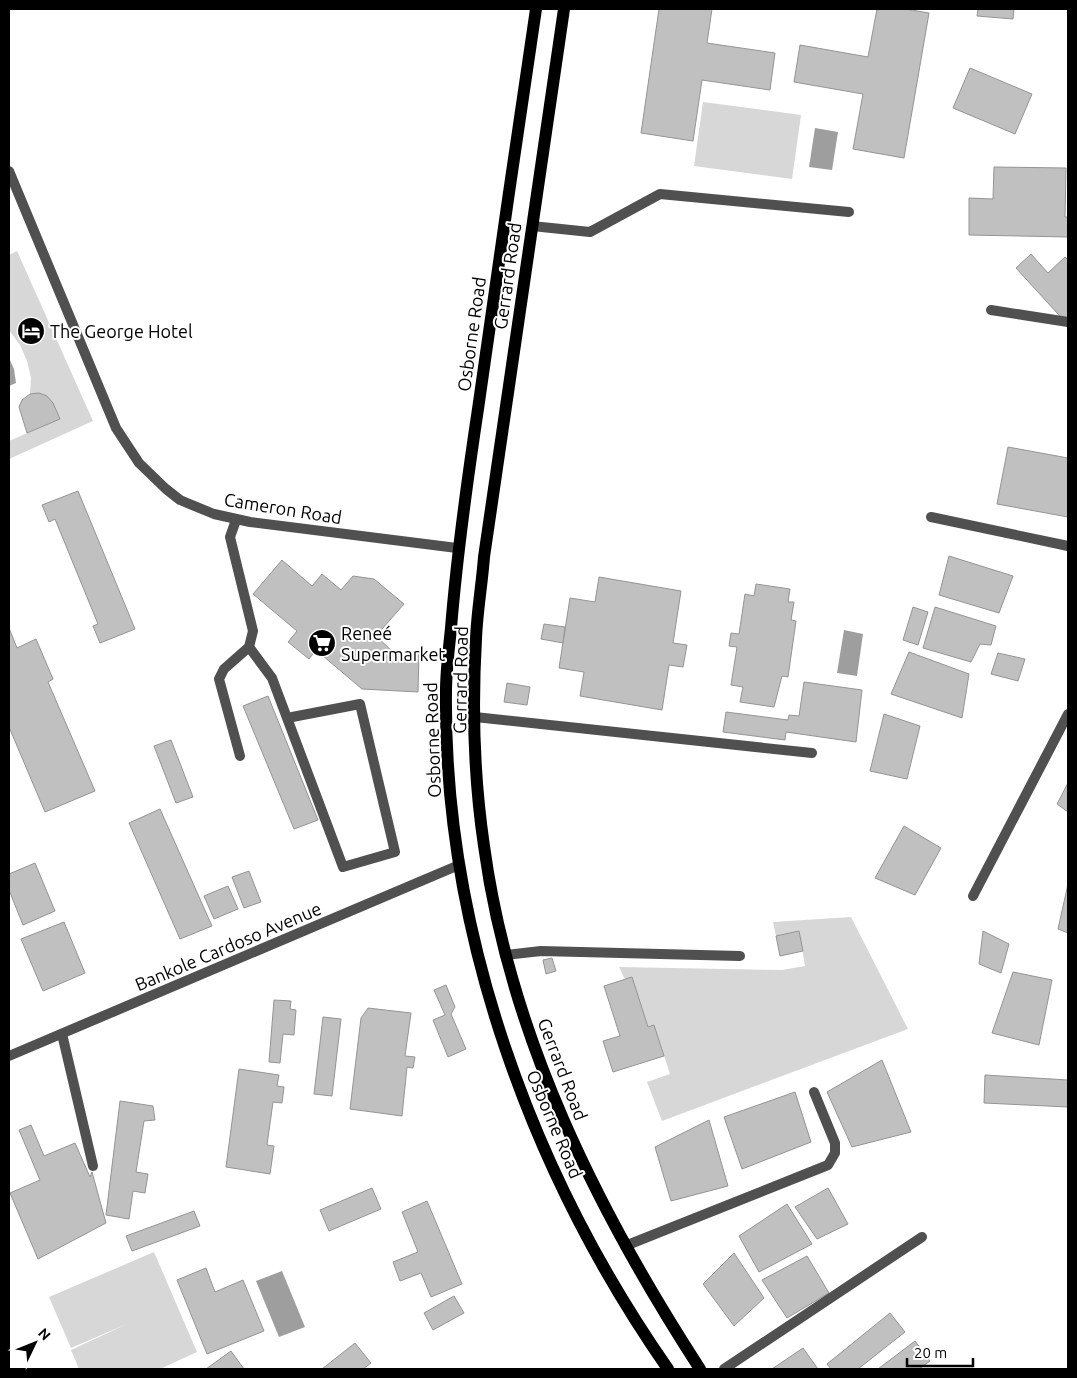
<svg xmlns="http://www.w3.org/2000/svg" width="1077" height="1378" font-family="Ubuntu,sans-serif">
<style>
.green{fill:#d7d7d7}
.water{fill:#9e9e9e}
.building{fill:#c0c0c0;stroke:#949494}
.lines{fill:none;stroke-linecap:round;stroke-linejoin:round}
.service{stroke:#505050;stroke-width:10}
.minor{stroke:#505050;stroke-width:10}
.primary{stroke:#000;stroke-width:12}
.labels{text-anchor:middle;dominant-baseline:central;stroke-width:4;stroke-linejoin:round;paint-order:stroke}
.street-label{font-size:18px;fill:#000;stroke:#fff}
.poi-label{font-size:18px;fill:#000;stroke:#fff;text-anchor:start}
</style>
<rect width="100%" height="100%" fill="#fff"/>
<!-- green -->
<g class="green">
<polygon points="703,102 801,115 792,179 694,166"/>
<path d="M17,251L93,421L9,459V441L60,419C53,404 49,392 30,394L31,378L27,361L20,345L9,330V255Z"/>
<polygon points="851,917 908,1029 662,1121 647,1082 670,1074 654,1025 648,1027 619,967 782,970 805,966 799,931 776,936 773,922"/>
<polygon points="154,1252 197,1352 160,1369 79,1369 71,1350 127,1324 71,1348 49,1297"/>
</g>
<!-- water -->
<g class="water">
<polygon points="815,128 838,132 832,170 809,167"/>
<polygon points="9,358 14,369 16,383 9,386"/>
<polygon points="844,630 863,634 857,676 837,673"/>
<polygon points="282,1271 305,1327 279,1337 256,1281"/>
</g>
<!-- building -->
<g class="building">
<polygon points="659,9 712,9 707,43 775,53 770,90 702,80 693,141 641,133"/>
<polygon points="877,9 905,9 929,13 904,158 853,149 863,94 794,82 800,45 868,57"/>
<polygon points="978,9 1014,9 1013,19 977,16"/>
<polygon points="970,68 1032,94 1015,134 953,108"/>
<polygon points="994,167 1066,168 1065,217 1068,217 1068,237 969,235 969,198 993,199"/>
<polygon points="1031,254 1048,273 1065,257 1068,260 1068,325 1016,268"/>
<polygon points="39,393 47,396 53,403 60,419 27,433 19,407 22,400 30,394"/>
<polygon points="1008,447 1068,458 1068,517 997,504"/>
<polygon points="78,491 135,629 100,643 93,626 98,624 55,519 49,522 42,505"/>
<polygon points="949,556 1013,576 999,613 939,595"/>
<polygon points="282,560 312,586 322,574 341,590 353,576 374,579 404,604 376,636 393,652 419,653 418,692 362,689 316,650 309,659 288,642 297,631 253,594"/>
<polygon points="599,577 681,591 673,643 687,645 683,667 669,665 662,710 580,696 584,672 559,668 570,598 595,602"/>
<polygon points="756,584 790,589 788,602 794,602 791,620 796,621 788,677 782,676 774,707 740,702 743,687 731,685 737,647 729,646 731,633 739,634 745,594 754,596"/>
<polygon points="913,607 928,612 918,645 903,640"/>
<polygon points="935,607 996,626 991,645 980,644 971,662 923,648"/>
<polygon points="544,624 565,627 563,643 541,639"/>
<polygon points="9,628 17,648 36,639 53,679 48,682 95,791 45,812 9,727"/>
<polygon points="909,652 969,674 962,718 891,694"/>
<polygon points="998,653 1025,659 1018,681 991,674"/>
<polygon points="804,682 862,690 856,742 786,732 785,740 723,732 726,712 788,720 789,715 799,716"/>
<polygon points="507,683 530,687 527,705 504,702"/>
<polygon points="268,696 318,820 294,829 243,706"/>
<polygon points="884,714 920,726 907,779 870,771"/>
<polygon points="171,740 193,797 176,803 154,746"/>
<polygon points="1068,783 1068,812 1057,804"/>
<polygon points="160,809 212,926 180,939 129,823"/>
<polygon points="904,826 941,848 915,895 875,878"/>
<polygon points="35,863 55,911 23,925 9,890 9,874"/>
<polygon points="249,871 261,902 244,908 232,877"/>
<polygon points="1068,884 1068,933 1058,929"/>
<polygon points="228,886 238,909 214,919 204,896"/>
<polygon points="64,922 85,973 43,991 21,939"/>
<polygon points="799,931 803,951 780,956 776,936"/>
<polygon points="983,931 1009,944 1001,973 979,964"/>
<polygon points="552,958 556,971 546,974 543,960"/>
<polygon points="1013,972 1052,980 1039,1045 992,1033"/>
<polygon points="632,977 648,1027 654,1025 664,1056 613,1072 603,1041 620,1036 604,986"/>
<polygon points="446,985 455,1007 451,1014 466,1049 448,1057 433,1020 445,1015 434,990"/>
<polygon points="274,1000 291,1001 290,1009 296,1010 294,1035 283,1034 280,1063 269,1062"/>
<polygon points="368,1008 411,1013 405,1056 415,1057 413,1068 407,1067 402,1116 350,1109 361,1018"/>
<polygon points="323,1017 341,1019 332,1096 314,1094"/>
<polygon points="882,1060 911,1132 852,1147 827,1092"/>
<polygon points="239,1069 279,1075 277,1086 284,1087 282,1103 273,1102 267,1145 274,1146 270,1174 226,1167"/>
<polygon points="985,1075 1068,1080 1068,1107 984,1103"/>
<polygon points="795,1092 811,1142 742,1169 724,1117"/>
<polygon points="120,1101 153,1106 155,1120 144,1121 136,1172 148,1174 145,1193 133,1191 129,1219 106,1215"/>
<polygon points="709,1120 728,1186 671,1201 655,1147"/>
<polygon points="31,1125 44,1156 75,1143 90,1177 92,1172 106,1223 38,1259 10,1193 40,1180 19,1130"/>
<polygon points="372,1188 381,1209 329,1231 320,1210"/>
<polygon points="828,1188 848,1224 817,1239 795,1207"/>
<polygon points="427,1201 462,1284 431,1297 421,1273 400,1281 393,1262 418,1252 402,1212"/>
<polygon points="787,1204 812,1244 759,1272 739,1236"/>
<polygon points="194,1211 200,1226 132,1251 126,1236"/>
<polygon points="734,1253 764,1298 734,1326 703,1284"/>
<polygon points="807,1256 829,1293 787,1318 762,1280"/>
<polygon points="206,1268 215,1292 243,1280 264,1331 207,1354 177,1280"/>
<polygon points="454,1296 464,1313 433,1330 424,1313"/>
<polygon points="890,1313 905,1332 858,1369 831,1369 827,1364"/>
<polygon points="915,1341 930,1361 919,1369 878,1369"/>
<polygon points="355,1343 371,1363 363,1369 322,1369"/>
<polygon points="803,1348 818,1369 772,1369"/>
<polygon points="231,1351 244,1369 206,1369"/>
</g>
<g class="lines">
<!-- service -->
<g class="service">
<polyline points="991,310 1068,322"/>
<polyline points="931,517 1068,546"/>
<polyline points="236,520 230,537 253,631 249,647 224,669 219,679 240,756"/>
<polyline points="249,647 272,678 343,867 395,852 360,704 287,718"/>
<polyline points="475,717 812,753"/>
<polyline points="505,955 541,951 740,956"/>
<polyline points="62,1034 93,1166"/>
<polyline points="625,1246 828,1165 835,1153 835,1143 814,1092"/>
<polyline points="724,1369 922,1237"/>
</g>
<!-- minor -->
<g class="minor">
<polyline points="9,171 116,428 139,463 166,489 180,500 214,514 250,522 457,548"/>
<polyline points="532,226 590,232 660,194 849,212"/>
<polyline points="973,896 1068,714"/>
<polyline points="9,1056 459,865"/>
</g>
<!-- primary -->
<g class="primary">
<path d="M536,9C516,142 497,276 478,409C467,482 457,554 451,628C449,649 446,670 446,691C443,931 532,1174 668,1369"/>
<path d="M564,9L484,557C482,584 477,612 476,639C472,707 474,778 484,846C510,1036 597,1210 700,1369"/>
</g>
</g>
<!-- icons -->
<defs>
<g id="hotel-disc" transform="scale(1.4375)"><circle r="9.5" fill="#000" stroke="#fff"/><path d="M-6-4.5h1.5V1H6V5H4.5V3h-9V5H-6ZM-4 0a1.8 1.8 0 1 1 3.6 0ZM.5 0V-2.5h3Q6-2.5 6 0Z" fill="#fff"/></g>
<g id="supermarket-disc" transform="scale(1.4375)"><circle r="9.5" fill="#000" stroke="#fff"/><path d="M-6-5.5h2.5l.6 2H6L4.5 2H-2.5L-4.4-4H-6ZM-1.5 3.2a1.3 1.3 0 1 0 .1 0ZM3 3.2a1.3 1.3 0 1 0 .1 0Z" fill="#fff"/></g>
</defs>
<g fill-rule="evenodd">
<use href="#hotel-disc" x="31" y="331"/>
<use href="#supermarket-disc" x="322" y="643"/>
</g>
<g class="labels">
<!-- street labels -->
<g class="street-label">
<text transform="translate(507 276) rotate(-82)">Gerrard Road</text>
<text transform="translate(471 334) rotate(-82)">Osborne Road</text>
<text transform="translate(283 508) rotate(9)">Cameron Road</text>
<text transform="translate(460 680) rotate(-89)">Gerrard Road</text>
<text transform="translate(432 740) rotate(-92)">Osborne Road</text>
<text transform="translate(228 946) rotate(-23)">Bankole Cardoso Avenue</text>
<text transform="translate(563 1069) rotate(69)">Gerrard Road</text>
<text transform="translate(555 1124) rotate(67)">Osborne Road</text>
</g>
<!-- poi labels -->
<g class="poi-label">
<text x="50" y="331">The George Hotel</text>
<text x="341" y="633">Reneé<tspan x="341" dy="21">Supermarket</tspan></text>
</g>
</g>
<!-- border -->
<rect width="1077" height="1378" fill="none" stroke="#000000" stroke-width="20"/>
<!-- north arrow -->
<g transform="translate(35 1343) rotate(47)" stroke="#ffffff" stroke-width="4" paint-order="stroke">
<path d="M0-4L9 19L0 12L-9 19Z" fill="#000000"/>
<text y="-8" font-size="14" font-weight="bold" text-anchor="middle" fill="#000000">N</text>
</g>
<!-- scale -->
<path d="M907 1358v8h66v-8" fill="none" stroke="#000000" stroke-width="2.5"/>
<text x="914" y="1358" font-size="15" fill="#000000" stroke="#ffffff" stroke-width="4" paint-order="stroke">20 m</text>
</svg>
